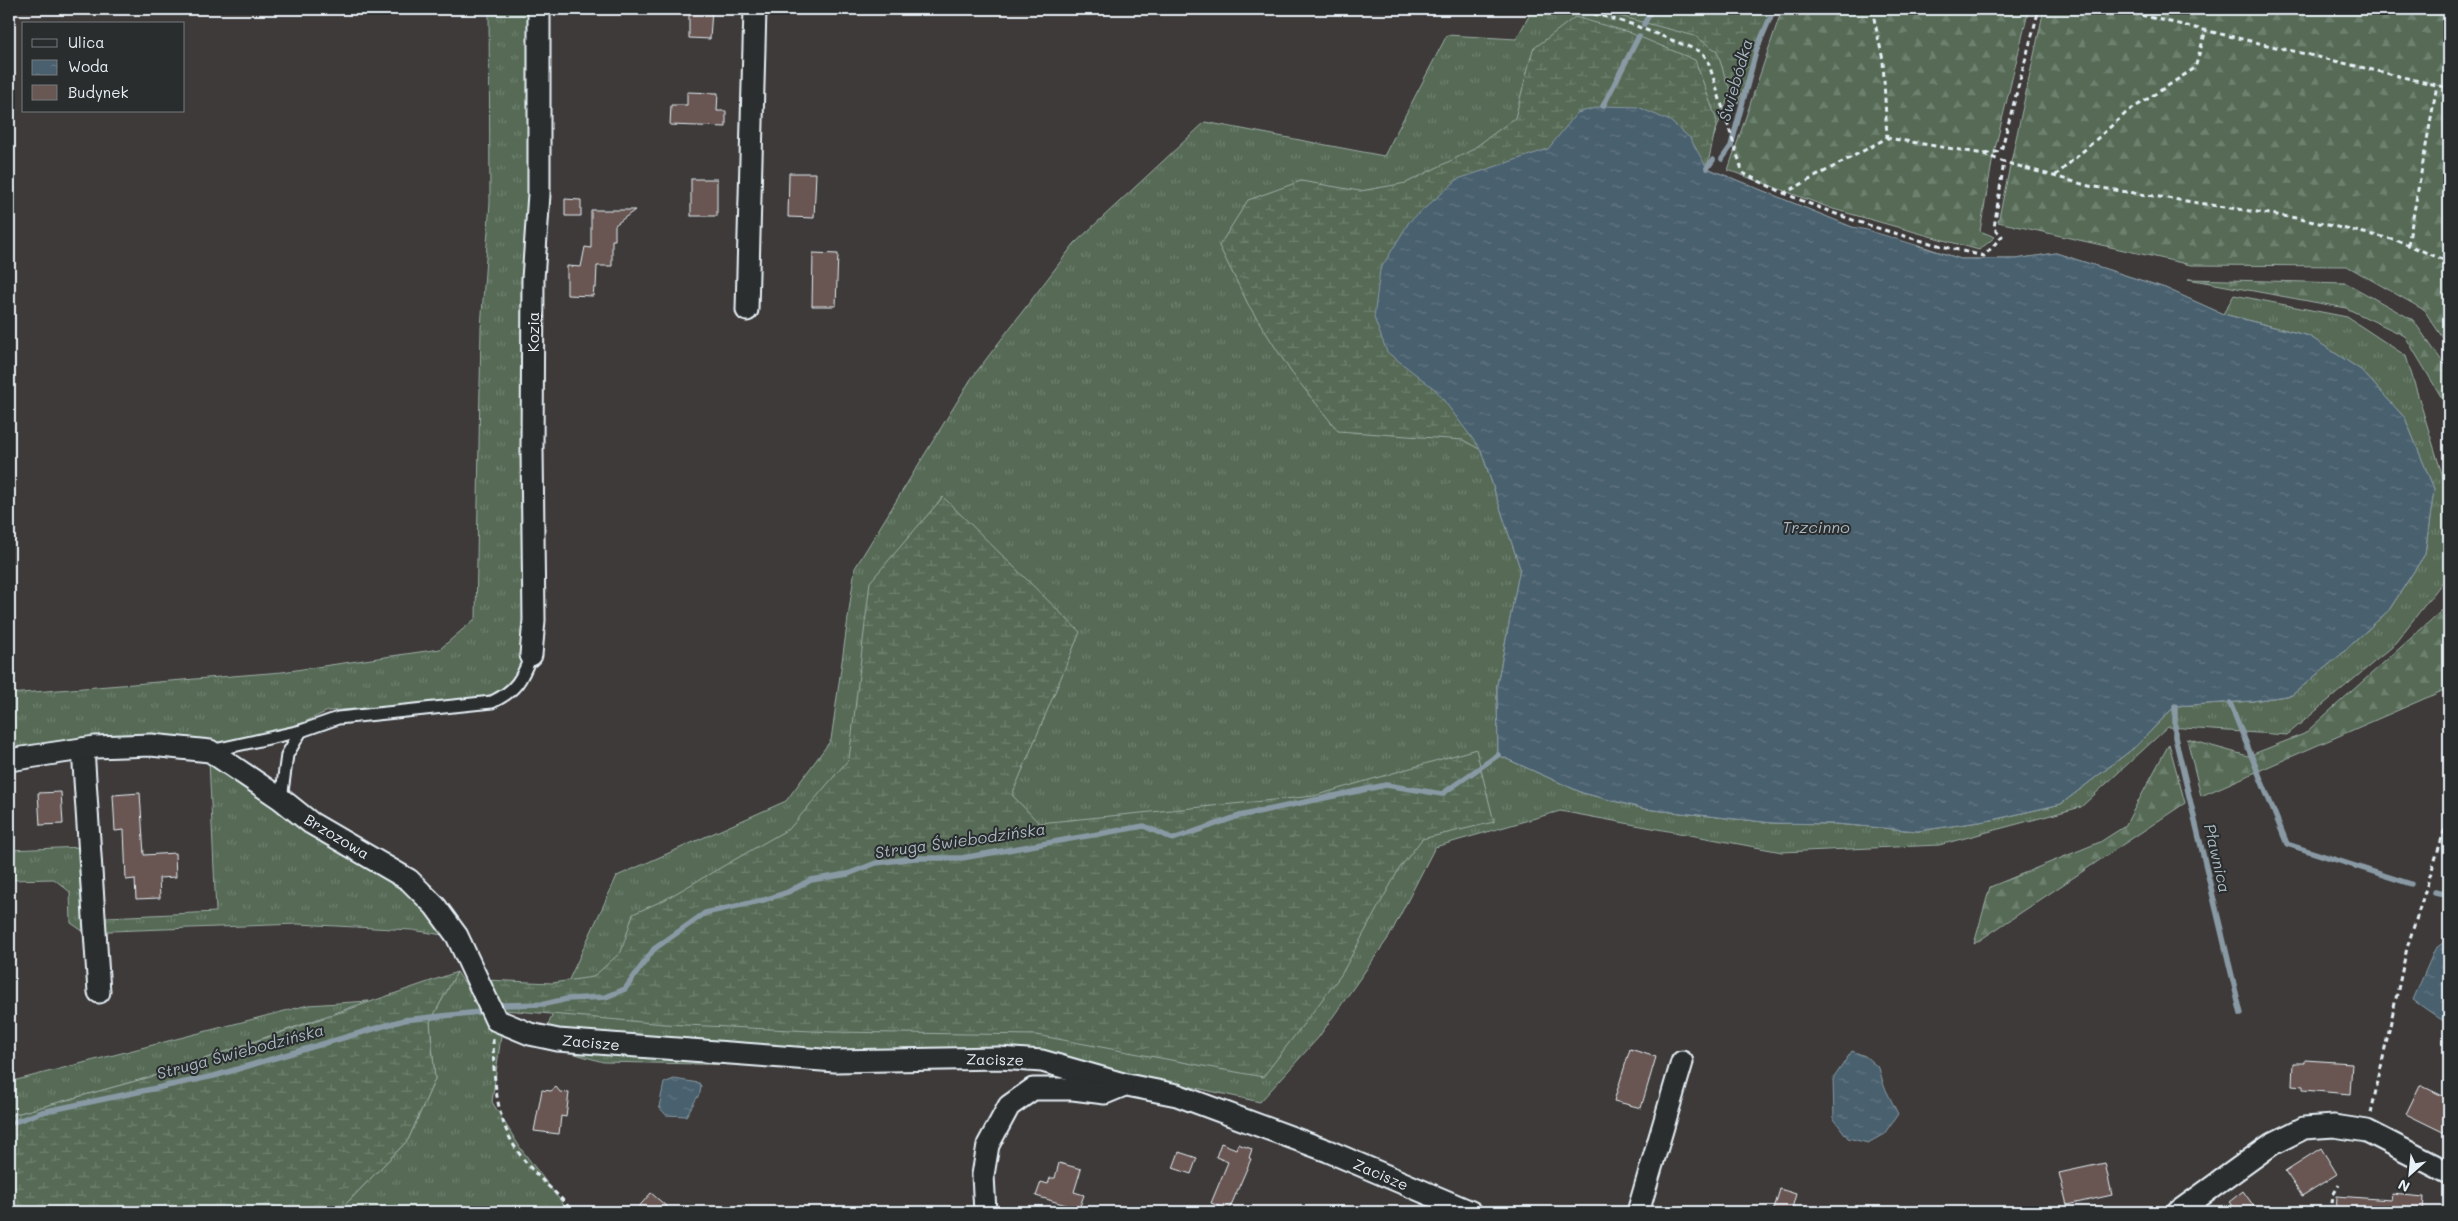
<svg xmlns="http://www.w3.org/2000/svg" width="2458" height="1221" font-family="Mali,sans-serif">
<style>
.grass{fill:url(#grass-tufts);stroke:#9faea7}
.forest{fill:url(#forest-firs);stroke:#9faea7}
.wetland{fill:url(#wetland-marsh);stroke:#9faea7}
.water{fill:url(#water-ripples);stroke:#899aa5}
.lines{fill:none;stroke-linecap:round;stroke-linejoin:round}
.stream{stroke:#899aa5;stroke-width:5.5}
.building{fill:#695753;stroke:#e8f1f8}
.service-casing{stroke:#e8f1f8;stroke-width:15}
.minor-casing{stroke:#e8f1f8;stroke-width:25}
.path{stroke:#e8f1f8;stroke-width:3;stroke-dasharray:5 4;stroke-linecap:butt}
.service{stroke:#2a2d2e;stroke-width:11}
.minor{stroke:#2a2d2e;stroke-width:21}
.labels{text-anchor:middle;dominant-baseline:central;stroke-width:4;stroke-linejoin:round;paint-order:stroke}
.street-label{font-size:15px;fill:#e8f1f8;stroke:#2a2d2e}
.water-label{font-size:16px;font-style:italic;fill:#a9b7c1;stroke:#2a2d2e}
</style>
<defs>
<pattern id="grass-tufts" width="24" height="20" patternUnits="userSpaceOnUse" patternTransform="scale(1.25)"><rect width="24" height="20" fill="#566b56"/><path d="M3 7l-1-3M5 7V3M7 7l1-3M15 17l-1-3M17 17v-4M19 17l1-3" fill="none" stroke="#6e816f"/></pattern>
<pattern id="forest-firs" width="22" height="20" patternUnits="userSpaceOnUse" patternTransform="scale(1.25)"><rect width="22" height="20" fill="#566b56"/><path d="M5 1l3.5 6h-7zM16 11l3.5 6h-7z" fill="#6e816f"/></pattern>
<pattern id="wetland-marsh" width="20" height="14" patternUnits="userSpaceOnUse" patternTransform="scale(1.25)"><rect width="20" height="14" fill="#566b56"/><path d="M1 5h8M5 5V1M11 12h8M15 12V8" fill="none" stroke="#6e816f"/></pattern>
<pattern id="water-ripples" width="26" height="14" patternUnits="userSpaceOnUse" patternTransform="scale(1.25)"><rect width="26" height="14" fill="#4a606e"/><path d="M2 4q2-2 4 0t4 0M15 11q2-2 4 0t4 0" fill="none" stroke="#647783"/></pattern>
</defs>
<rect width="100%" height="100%" fill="#3d3a39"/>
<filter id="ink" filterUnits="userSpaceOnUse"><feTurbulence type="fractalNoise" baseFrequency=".02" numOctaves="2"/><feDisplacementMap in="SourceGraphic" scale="10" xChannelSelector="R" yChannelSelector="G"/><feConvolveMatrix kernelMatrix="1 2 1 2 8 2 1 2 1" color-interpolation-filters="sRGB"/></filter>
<g filter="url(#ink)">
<!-- grass -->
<g class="grass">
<polygon points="489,9 532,9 532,194 524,276 522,327 526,451 526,654 518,671 505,686 492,694 465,701 328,711 302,723 251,738 205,745 9,753 9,694 282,672 440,649 476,618 481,328 490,202"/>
<polygon points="1533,9 1764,9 1729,95 1710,147 1481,450 1521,568 1497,685 1498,755 1583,793 1645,809 1773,823 1836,824 1918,831 1992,820 2061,804 2135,747 2175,706 2252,701 2292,695 2339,656 2389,610 2425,554 2309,336 2223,314 2234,295 2347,317 2406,356 2449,497 2449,574 2392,647 2287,735 2168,727 2081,807 1939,845 1782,852 1560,811 1435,847 1389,937 1318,1038 1260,1102 1037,1053 745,1065 603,1062 544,1045 547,1027 617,876 786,801 831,740 855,568 971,379 1074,244 1205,122 1384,156 1447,35 1516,39"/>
<polygon points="209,761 405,881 435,915 443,935 412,930 298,924 84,932 71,923 70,892 54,879 9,880 9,850 82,847 85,918 216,912"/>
<polygon points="457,972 501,1036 492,1102 521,1149 569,1212 338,1212 408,1140 435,1079 430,1022"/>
<polygon points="369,1001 161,1074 9,1116 9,1082 308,1005"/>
</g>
<!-- forest -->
<g class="forest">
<polygon points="1782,9 2029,9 1993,157 1980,231 1995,237 1979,250 1833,209 1728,170"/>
<polygon points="2044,9 2449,9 2449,347 2424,310 2347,266 2191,265 1998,222"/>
<polygon points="2188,279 2346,283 2413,320 2449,371 2449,410 2405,336 2346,308"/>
<polygon points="2449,604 2449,688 2201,796 2187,739 2248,756 2304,734"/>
<polygon points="2169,744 2185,803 1974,944 1990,887 2100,842 2125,826"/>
</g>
<!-- wetland -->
<g class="wetland">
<polygon points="1593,9 1775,9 1738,103 1727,83 1717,51 1695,36"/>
<polygon points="1575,17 1628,32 1695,60 1717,121 1707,168 1852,227 2087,304 1918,245 1961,259 2016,259 2056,253 2165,288 2223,314 2309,336 2361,370 2405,418 2434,489 2425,554 2389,610 2339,656 2292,695 2252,701 2175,706 2135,747 2061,804 1992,820 1918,831 1836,824 1773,823 1645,809 1583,793 1498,755 1497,685 1520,568 1481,450 1463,440 1338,431 1291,372 1249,306 1219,246 1248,200 1301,181 1360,191 1406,183 1470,151 1515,118 1533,49"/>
<polygon points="943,497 1080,632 1012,795 1039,823 1314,796 1476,749 1494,822 1422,839 1399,869 1341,975 1263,1077 1036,1035 833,1032 665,1024 505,1010 486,980 552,983 593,977 621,952 633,914 664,900 790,828 849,759 870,582"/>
<polygon points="457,972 430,1022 435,1079 408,1140 338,1212 9,1212 9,1116 161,1074"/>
</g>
<!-- water -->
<g class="water">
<polygon points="1603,106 1638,107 1670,121 1690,138 1707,168 1852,227 1867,230 1961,259 2016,259 2056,253 2165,288 2223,314 2309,336 2361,370 2405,418 2434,489 2425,554 2389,610 2339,656 2292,695 2252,701 2175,706 2135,747 2061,804 1992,820 1918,831 1836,824 1773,823 1645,809 1583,793 1498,755 1497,685 1520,568 1481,450 1436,390 1387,352 1374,318 1380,270 1409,222 1458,179 1548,149 1577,113"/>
<polygon points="2449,938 2449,1025 2413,1000 2435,949"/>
<polygon points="1852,1051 1865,1056 1879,1068 1884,1086 1898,1114 1884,1134 1868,1143 1848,1138 1834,1119 1833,1079"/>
<polygon points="674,1079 699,1083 701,1086 700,1093 686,1116 666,1115 659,1107 664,1083"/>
</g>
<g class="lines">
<!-- stream -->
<g class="stream">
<polyline points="1644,24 1652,9"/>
<polyline points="1603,106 1639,36"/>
<polyline points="1722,159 1731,146 1757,48 1774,9"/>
<polyline points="1707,168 1713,160"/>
<polyline points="2230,703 2287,844 2411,884"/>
<polyline points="2175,706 2175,737 2241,1014"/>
<polyline points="2435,892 2449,895"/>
<polyline points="502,1005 545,1004 567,999 606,997 625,989 654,949 705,913 764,900 788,892 811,880 848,874 876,863 915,858 962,858 1144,826 1173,839 1239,816 1386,785 1442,794 1498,755"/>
<polyline points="9,1124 42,1112 214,1076 404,1020 480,1012"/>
</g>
</g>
<!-- building -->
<g class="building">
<polygon points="689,9 712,9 710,39 689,38"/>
<polygon points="687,92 718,93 717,111 726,111 726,127 670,125 671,105 687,105"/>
<polygon points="789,173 816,173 814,218 788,217"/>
<rect x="691" y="179" width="26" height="37"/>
<polygon points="565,199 581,200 581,216 565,216"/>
<polygon points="591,210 635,210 615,225 615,240 612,240 612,266 597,266 596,288 594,287 593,296 567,295 567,266 581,267 585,247 591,248"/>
<polygon points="813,253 838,254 836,306 812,306"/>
<polygon points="61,792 63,824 40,825 38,793"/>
<polygon points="140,793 144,855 175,853 176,877 159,878 160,898 136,899 135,879 126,880 124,830 115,831 113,795"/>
<polygon points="1630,1049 1656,1057 1641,1108 1614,1101"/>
<polygon points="2305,1060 2352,1063 2350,1094 2303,1090 2303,1086 2292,1085 2293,1063 2305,1063"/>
<polygon points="2420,1085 2449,1099 2449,1135 2406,1114"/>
<polygon points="556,1087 560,1092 569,1093 566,1117 561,1116 559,1134 534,1131 542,1090 551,1091"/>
<polygon points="1221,1143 1236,1149 1238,1144 1252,1149 1249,1158 1251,1159 1229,1210 1211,1203 1228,1162 1216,1157"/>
<polygon points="2321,1148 2337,1174 2302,1196 2285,1171"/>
<polygon points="1179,1152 1197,1158 1191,1174 1173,1168"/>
<polygon points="1059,1163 1081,1169 1074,1192 1084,1195 1079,1209 1036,1196 1041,1182 1048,1184 1050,1178 1055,1178"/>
<polygon points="2105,1163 2112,1195 2067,1205 2059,1173"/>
<polygon points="1780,1189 1796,1194 1791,1212 1773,1212"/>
<polygon points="2243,1191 2258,1212 2237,1212 2229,1202"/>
<polygon points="651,1193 673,1212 634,1212"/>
<polygon points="2392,1194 2424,1197 2423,1212 2336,1212 2337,1196 2391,1200"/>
</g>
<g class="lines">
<!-- service casing -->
<g class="service-casing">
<g id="service">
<path d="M210,751L301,731L338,718L492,702C516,691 522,679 531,655"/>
<polyline points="281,799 287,755 301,731"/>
</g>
</g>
<!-- minor casing -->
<g class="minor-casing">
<g id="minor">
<polyline points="747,310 755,9"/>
<polyline points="531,655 534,620 532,449 533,279 539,194 539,9"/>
<polyline points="83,749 99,992"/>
<polyline points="9,760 95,747 151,745 210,751 281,799 311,823 409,880 435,906 457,936 496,1020 530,1034 558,1040 835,1061 999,1058 1042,1061 1127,1085 1177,1095 1328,1151 1471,1212"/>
<polyline points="985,1212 983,1175 988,1145 1009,1106 1033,1089 1073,1089 1105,1093 1122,1086"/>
<polyline points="1638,1212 1682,1062"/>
<polyline points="2178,1212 2272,1144 2304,1128 2334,1126 2367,1131 2449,1173"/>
</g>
</g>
<!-- path -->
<g class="path">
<path d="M1576,9L1631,24L1702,52L1708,61L1743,173C1819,213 1899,237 1984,256L2002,236L1994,228L2004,162"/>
<polyline points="1872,9 1883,60 1887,138"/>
<polyline points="2115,9 2449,88"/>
<polyline points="1985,154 2001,151 2039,9"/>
<polyline points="2055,176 2126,113 2195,68 2206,30"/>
<polyline points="1783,194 1887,138 1984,154 2004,162 2089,186 2296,218 2396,240 2449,262"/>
<polyline points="2408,245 2437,85"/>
<path d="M493,1039C494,1081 495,1121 521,1156C536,1177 557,1192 573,1212"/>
<polyline points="2371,1113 2407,948 2449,816"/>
<polyline points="2331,1212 2333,1195 2339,1185"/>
</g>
<!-- service -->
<use href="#service" class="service"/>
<!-- minor -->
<use href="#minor" class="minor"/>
</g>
</g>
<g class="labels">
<!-- street labels -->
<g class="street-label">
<text transform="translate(533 332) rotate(-90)">Kozia</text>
<text transform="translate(337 836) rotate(31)">Brzozowa</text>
<text transform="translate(591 1042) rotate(5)">Zacisze</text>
<text transform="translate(995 1059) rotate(1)">Zacisze</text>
<text transform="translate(1381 1174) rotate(23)">Zacisze</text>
</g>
<!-- water labels -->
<g class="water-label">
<text transform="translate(1735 80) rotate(-74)">Świebódka</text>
<text x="1816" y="526">Trzcinno</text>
<text transform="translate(960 840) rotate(-8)">Struga Świebodzińska</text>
<text transform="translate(2218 858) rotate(77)">Pławnica</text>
<text transform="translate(240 1051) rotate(-15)">Struga Świebodzińska</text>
</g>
</g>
<!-- margin -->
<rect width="2458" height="1221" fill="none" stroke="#2a2d2e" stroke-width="30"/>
<rect x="15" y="15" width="2428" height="1191" fill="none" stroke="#e8f1f8" stroke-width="2" filter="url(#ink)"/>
<!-- legend -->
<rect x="22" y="22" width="162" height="90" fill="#2a2d2e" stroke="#767b7f"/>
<rect x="32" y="39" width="25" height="8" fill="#2a2d2e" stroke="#767b7f"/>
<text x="68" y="48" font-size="15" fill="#e8f1f8">Ulica</text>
<rect x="32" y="60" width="25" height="15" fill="url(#water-ripples)" stroke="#767b7f"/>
<text x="68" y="72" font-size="15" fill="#e8f1f8">Woda</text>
<rect x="32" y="85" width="25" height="15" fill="#695753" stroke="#767b7f"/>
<text x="68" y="98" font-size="15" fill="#e8f1f8">Budynek</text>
<!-- north arrow -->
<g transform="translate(2410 1174) rotate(207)" stroke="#2a2d2e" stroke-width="4" paint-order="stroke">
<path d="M0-4L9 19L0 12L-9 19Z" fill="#e8f1f8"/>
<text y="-8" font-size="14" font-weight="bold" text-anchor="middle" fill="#e8f1f8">N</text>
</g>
</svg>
